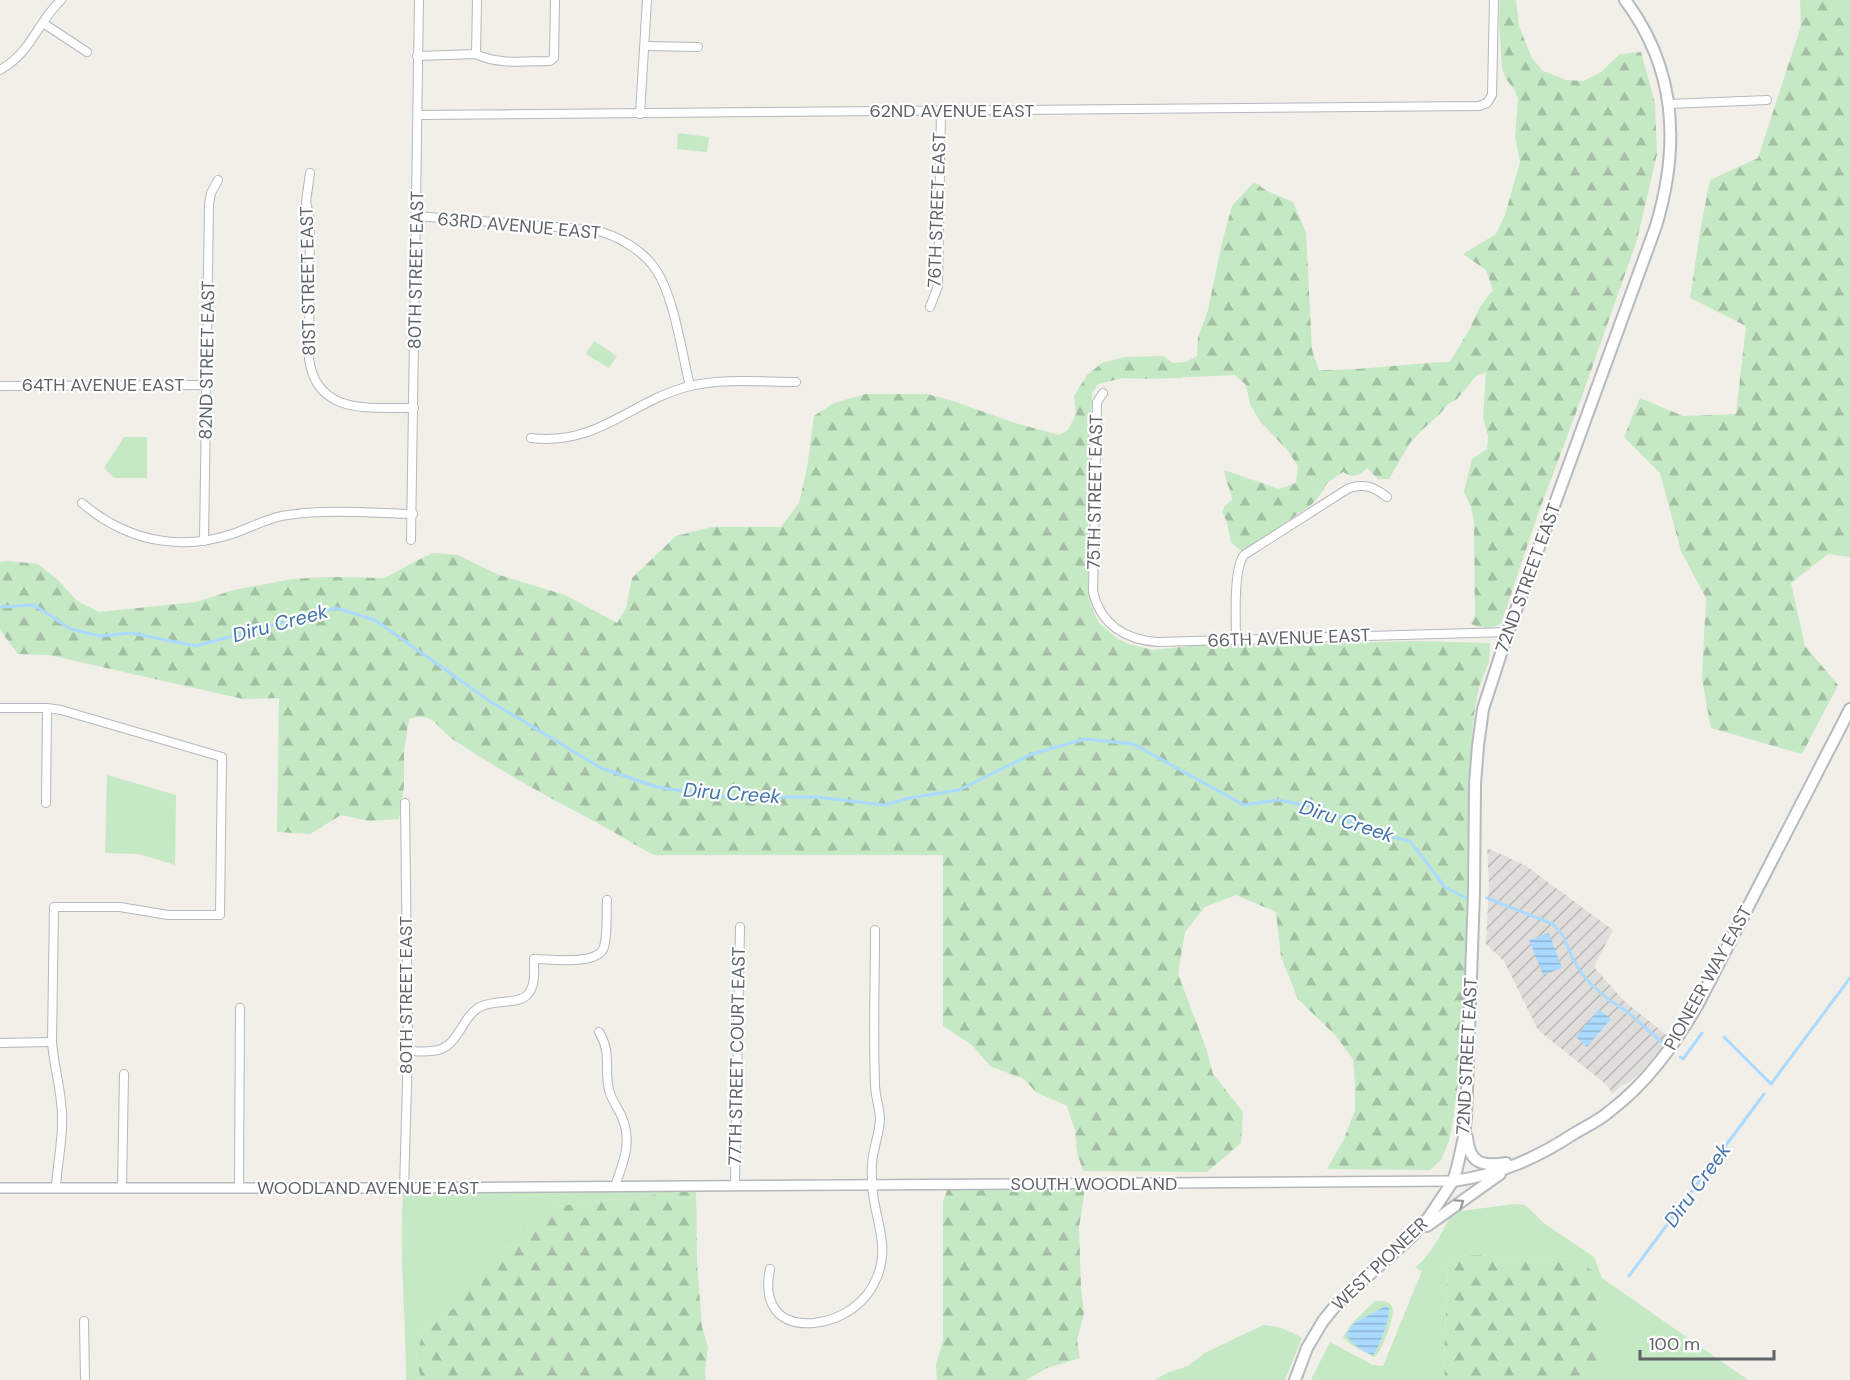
<svg xmlns="http://www.w3.org/2000/svg" width="1850" height="1380" font-family="'DM Sans',sans-serif">
<style>
.industrial{fill:url(#industrial-furrows)}
.green{fill:#c5e8c5;fill-rule:evenodd}
.forest{fill:url(#forest-firs)}
.water{fill:url(#water-rules)}
.lines{fill:none;stroke-linecap:round;stroke-linejoin:round}
.stream{stroke:#aadaff;stroke-width:3}
.minor-casing{stroke:#b5b8bc;stroke-width:10}
.tertiary-casing{stroke:#b5b8bc;stroke-width:12}
.secondary-casing{stroke:#b6babf;stroke-width:14}
.minor{stroke:#fff;stroke-width:8}
.tertiary{stroke:#fff;stroke-width:9}
.secondary{stroke:#fff;stroke-width:10}
.oneway{stroke:#979a9d}
.labels{text-anchor:middle;dominant-baseline:central;stroke-width:4.5;stroke-linejoin:round;paint-order:stroke}
.street-label{font-size:18px;fill:#5f6368;stroke:#fff}
.water-label{font-size:20px;font-style:italic;fill:#4174aa;stroke:#fff}
</style>
<defs>
<pattern id="industrial-furrows" width="10" height="10" patternUnits="userSpaceOnUse" patternTransform="scale(1.5)"><rect width="10" height="10" fill="#e0deda"/><path d="M-1 1l2-2M0 10L10 0M9 11l2-2" fill="none" stroke="#b9b8b5"/></pattern>
<pattern id="forest-firs" width="22" height="20" patternUnits="userSpaceOnUse" patternTransform="scale(1.5)"><rect width="22" height="20" fill="#c5e8c5"/><path d="M5 1l3.5 6h-7zM16 11l3.5 6h-7z" fill="#a3c0a4"/></pattern>
<pattern id="water-rules" width="6" height="5" patternUnits="userSpaceOnUse" patternTransform="scale(1.5)"><rect width="6" height="5" fill="#aadaff"/><path d="M0 2.5h6" fill="none" stroke="#8eb4d2"/></pattern>
</defs>
<rect width="100%" height="100%" fill="#f1efe8"/>
<!-- industrial -->
<polygon class="industrial" points="1487,848 1526,866 1613,930 1594,967 1623,1000 1670,1038 1639,1074 1629,1082 1621,1086 1612,1094 1608,1086 1538,1030 1504,961 1486,944 1489,884"/>
<!-- green -->
<g class="green">
<polygon points="678,133 709,137 707,152 677,149"/>
<polygon points="594,341 617,356 609,368 586,354"/>
<polygon points="124,437 147,437 147,478 114,478 104,468"/>
<polygon points="107,775 176,795 175,865 139,854 105,853"/>
<path d="M696,1190L551,1207L454,1308L423,1332L416,1357L421,1380H406C406,1318 399,1256 403,1194Z"/>
<path d="M1515,1204L1525,1205L1545,1224L1594,1257L1602,1278L1748,1380H1602V1278L1568,1258L1536,1261L1480,1255H1454L1448,1266L1444,1358L1445,1380H1311L1330,1342L1373,1365L1383,1366L1422,1271L1415,1268C1432,1254 1443,1230 1453,1212Z"/>
<path d="M1375,1301C1381,1301 1389,1300 1392,1307C1396,1316 1382,1349 1376,1356L1373,1357L1350,1344L1343,1337L1352,1323ZM1385,1306L1389,1314C1387,1325 1380,1346 1373,1355L1368,1354L1357,1346L1354,1323Z"/>
<path d="M1263,1325C1278,1326 1289,1330 1302,1338L1285,1380H1155L1167,1373L1188,1366L1205,1353Z"/>
</g>
<!-- forest -->
<g class="forest">
<path d="M1500,0H1516L1519,26L1526,44L1532,58L1543,71L1566,80L1583,81L1601,72L1620,54L1641,52L1655,103L1657,154L1637,240L1577,410L1538,514L1501,624C1489,629 1483,629 1471,624L1475,616L1474,521L1471,507L1464,492L1472,459L1487,449L1488,436L1483,418L1486,372L1476,376L1457,399L1448,404L1438,416L1423,429L1410,443L1389,479H1378L1367,468L1361,474L1351,476L1343,472L1327,483L1320,495L1311,505L1244,551L1240,550L1231,542L1227,522L1222,512L1225,506L1232,500C1231,488 1225,481 1224,470L1279,489L1296,483L1298,466L1287,450L1259,420L1250,404L1246,385L1235,375L1150,379L1123,378L1098,384L1092,393L1088,528L1089,595L1093,611L1100,624L1118,639L1129,644L1153,650L1198,645H1267L1416,641L1490,643L1489,662L1479,687L1474,714L1469,777L1465,990L1459,1075L1454,1115L1449,1141L1441,1160L1430,1170L1327,1169L1344,1139L1355,1110V1083L1353,1059L1335,1035L1298,999L1281,957L1276,912L1236,895L1205,907L1185,932L1178,974L1206,1048L1213,1074L1243,1112L1241,1143L1207,1172L1083,1171L1077,1152L1075,1130L1067,1106L1036,1092L1024,1079L990,1066L972,1045L943,1026V855H654C632,844 612,830 590,819C543,795 498,769 454,740C436,728 435,711 409,719L404,750V786L399,819L369,821L341,815L310,834L277,832L279,698L243,699L49,655L18,654L0,630V562L8,561L38,564L58,580L77,601L99,612L196,602L234,590L292,579L327,577L385,578L416,561L433,553L458,555L499,575L565,595L617,623L626,608L632,578L676,536L712,527H781L799,503L807,468L814,416L834,403L866,394H927L953,401L1015,423L1059,435L1068,430L1076,414L1074,396L1087,375L1102,363L1124,357L1163,356L1173,363L1186,362L1197,356L1198,337L1208,310L1222,243L1232,206L1254,182L1267,191L1293,202L1306,232L1312,350L1319,370C1362,371 1406,363 1450,362L1469,330L1481,305L1493,290L1486,270L1463,254L1496,234L1505,215L1520,162L1515,137L1518,99L1514,89L1506,79L1502,67L1499,21Z"/>
<polygon points="1800,0 1850,0 1850,557 1828,554 1791,583 1805,646 1838,685 1802,754 1711,728 1702,679 1706,598 1681,551 1660,473 1624,437 1640,398 1683,416 1736,414 1746,326 1690,298 1701,226 1710,180 1758,158 1801,26"/>
<polygon points="951,1188 1085,1188 1079,1228 1081,1288 1084,1313 1077,1340 1080,1358 1047,1368 1026,1380 937,1380 936,1364 943,1341 943,1202 947,1190"/>
<polygon points="696,1190 697,1263 702,1327 708,1347 705,1371 706,1380 421,1380 416,1357 423,1332 454,1308 499,1247 528,1221 551,1207"/>
<polygon points="1454,1255 1480,1255 1536,1261 1568,1258 1578,1261 1602,1278 1602,1380 1445,1380 1444,1358 1448,1266"/>
</g>
<!-- water -->
<g class="water">
<polygon points="1549,933 1562,968 1543,975 1529,940"/>
<polygon points="1599,1009 1611,1019 1587,1047 1576,1037"/>
<path d="M1385,1306L1389,1308C1390,1319 1380,1346 1373,1355C1363,1352 1352,1344 1346,1335L1354,1323Z"/>
</g>
<g class="lines">
<!-- stream -->
<g class="stream">
<polyline points="0,607 34,605 71,629 100,636 131,633 196,646 336,608 375,620 488,700 601,768 657,787 722,797 817,797 884,805 910,798 959,790 1032,754 1085,739 1133,744 1244,805 1278,800 1325,809 1373,833 1410,841 1445,887 1466,898"/>
<polyline points="1487,898 1553,924 1563,936 1572,957 1581,973 1592,985 1609,1000 1625,1010 1664,1044"/>
<polyline points="1724,1037 1771,1084 1850,978"/>
<polyline points="1680,1057 1683,1059 1702,1033"/>
<polyline points="1629,1276 1764,1094"/>
</g>
<!-- minor casing -->
<g class="minor-casing">
<g id="minor">
<polyline points="43,23 87,52"/>
<polyline points="645,46 698,47"/>
<polyline points="476,54 477,0"/>
<path d="M417,56L476,54C497,65 527,61 550,61L554,58L555,0"/>
<path d="M0,70C32,52 36,24 61,0"/>
<polyline points="1669,104 1767,100"/>
<polyline points="640,114 647,0"/>
<polyline points="418,115 1479,106 1487,103 1492,95 1494,0"/>
<path d="M310,173L306,202L310,219L309,359C317,416 370,407 414,408"/>
<path d="M416,216L595,230C618,236 643,250 656,270C674,296 682,354 690,386"/>
<polyline points="930,307 938,286 941,111"/>
<polyline points="0,386 207,385"/>
<path d="M1103,393L1097,402L1093,592C1101,625 1126,640 1158,642L1508,632"/>
<path d="M531,438C599,446 630,401 690,386C724,378 761,382 796,382"/>
<path d="M82,503C125,540 178,552 232,534C251,528 268,517 288,515C329,509 372,513 413,514"/>
<polyline points="411,540 419,0"/>
<polyline points="204,541 209,204 211,193 218,180"/>
<path d="M1236,640C1236,621 1233,569 1244,555L1349,488C1365,483 1374,487 1387,497"/>
<path d="M0,708H47L61,710L222,757L220,915H168L120,907H54L52,1042C54,1068 62,1092 62,1117C63,1141 57,1164 56,1188"/>
<polyline points="46,803 47,708"/>
<path d="M599,1032C612,1053 604,1068 609,1090C611,1099 617,1106 621,1115C633,1140 624,1161 615,1186"/>
<polyline points="0,1043 52,1042"/>
<path d="M408,1051C418,1051 431,1053 441,1049C460,1042 463,1014 482,1006C495,1000 519,1004 527,995C536,987 534,970 534,959C551,959 598,966 604,947C608,933 606,914 607,900"/>
<polyline points="735,1185 740,927"/>
<polyline points="122,1188 124,1074"/>
<polyline points="239,1188 240,1008"/>
<polyline points="404,1188 408,1051 405,803"/>
<path d="M770,1269C763,1303 777,1326 814,1323C842,1320 867,1303 877,1277C891,1244 873,1216 872,1183C872,1174 871,1165 873,1156C875,1144 879,1133 880,1120C880,1108 875,1097 875,1084C873,1033 875,981 875,930"/>
<polyline points="84,1321 85,1380"/>
</g>
</g>
<!-- tertiary casing -->
<g class="tertiary-casing">
<polyline id="tertiary" points="0,1188 397,1188 1453,1181"/>
</g>
<!-- secondary casing -->
<g class="secondary-casing">
<g id="secondary">
<path d="M1467,1137C1469,1163 1482,1167 1506,1163"/>
<path d="M1453,1181C1499,1175 1537,1158 1575,1133C1587,1126 1600,1120 1610,1111C1647,1083 1674,1045 1697,1006L1850,709"/>
<polyline points="1427,1226 1500,1174"/>
<path d="M1295,1380L1307,1348L1323,1321L1336,1305L1412,1236L1429,1217L1453,1181L1457,1168L1464,1137L1466,1117L1474,893L1475,784L1478,746L1483,709L1508,632L1656,226C1680,146 1677,69 1625,0"/>
</g>
</g>
<!-- minor -->
<use href="#minor" class="minor"/>
<!-- tertiary -->
<use href="#tertiary" class="tertiary"/>
<!-- secondary -->
<use href="#secondary" class="secondary"/>
</g>
<!-- one-way arrows -->
<defs><path id="oneway-chevron" d="M-2-3.5L2.5 0L-2 3.5" fill="none" stroke-width="1.6" stroke-linecap="round" stroke-linejoin="round" transform="scale(1.5)"/></defs>
<use class="oneway" href="#oneway-chevron" transform="translate(1460 1203) rotate(-35)"/>
<g class="labels">
<!-- street labels -->
<g class="street-label">
<text x="952" y="111">62ND AVENUE EAST</text>
<text transform="translate(937 210) rotate(-88)">76TH STREET EAST</text>
<text transform="translate(519 226) rotate(5)">63RD AVENUE EAST</text>
<text transform="translate(416 270) rotate(-89)">80TH STREET EAST</text>
<text transform="translate(308 281) rotate(-91)">81ST STREET EAST</text>
<text transform="translate(207 360) rotate(-89)">82ND STREET EAST</text>
<text x="103" y="385">64TH AVENUE EAST</text>
<text transform="translate(1095 492) rotate(-89)">75TH STREET EAST</text>
<text transform="translate(1528 578) rotate(-70)">72ND STREET EAST</text>
<text transform="translate(1289 638) rotate(-2)">66TH AVENUE EAST</text>
<text transform="translate(1708 978) rotate(-61)">PIONEER WAY EAST</text>
<text transform="translate(406 995) rotate(-90)">80TH STREET EAST</text>
<text transform="translate(737 1056) rotate(-89)">77TH STREET COURT EAST</text>
<text transform="translate(1467 1056) rotate(-87)">72ND STREET EAST</text>
<text x="1094" y="1184">SOUTH WOODLAND</text>
<text x="368" y="1188">WOODLAND AVENUE EAST</text>
<text transform="translate(1380 1264) rotate(-44)">WEST PIONEER</text>
</g>
<!-- water labels -->
<g class="water-label">
<text transform="translate(280 623) rotate(-15)">Diru Creek</text>
<text transform="translate(732 793) rotate(4)">Diru Creek</text>
<text transform="translate(1347 821) rotate(18)">Diru Creek</text>
<text transform="translate(1697 1185) rotate(-54)">Diru Creek</text>
</g>
</g>
<!-- scale -->
<path d="M1640 1350v9h134v-9" fill="none" stroke="#5f6368" stroke-width="3"/>
<text x="1649" y="1350" font-size="18" fill="#5f6368" stroke="#ffffff" stroke-width="4.5" paint-order="stroke">100 m</text>
</svg>
